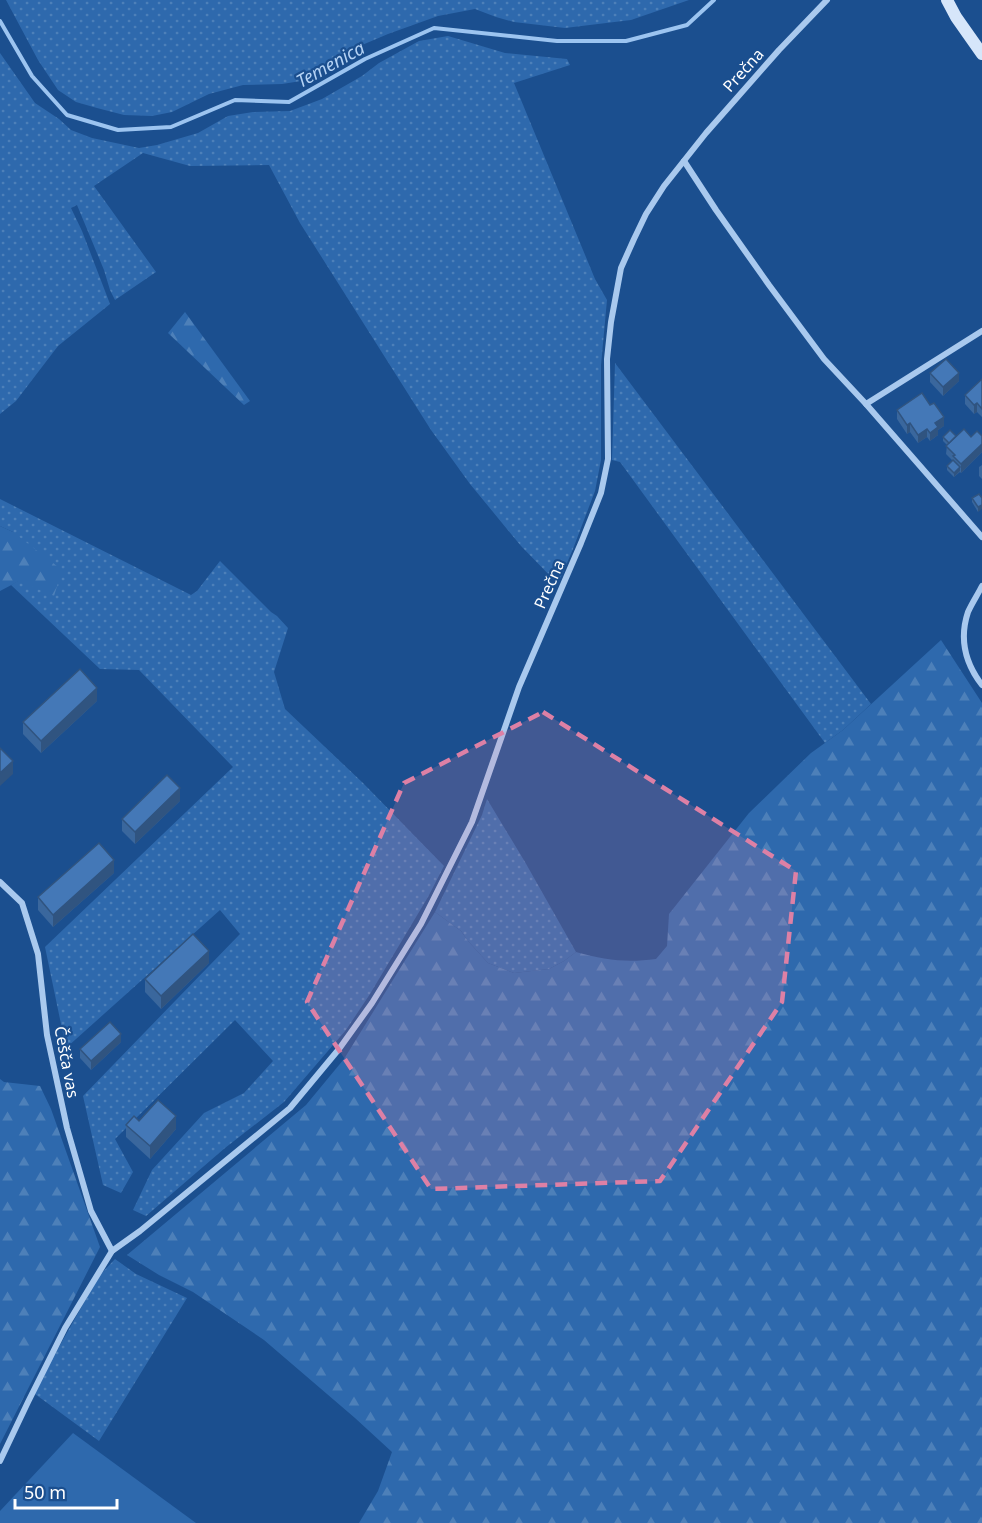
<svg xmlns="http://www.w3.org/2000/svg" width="982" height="1523" font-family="'Noto Sans',sans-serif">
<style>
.grass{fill:url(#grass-dots)}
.forest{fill:url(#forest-firs)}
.park{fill:#2e69ad}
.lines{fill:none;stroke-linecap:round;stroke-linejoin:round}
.stream{stroke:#9cc4f0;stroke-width:4}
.street{stroke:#a9c9ee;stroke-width:6}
.secondary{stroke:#d6e6fa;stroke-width:12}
.wall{fill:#3a679d}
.shaded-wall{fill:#305480}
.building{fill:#4478b7;stroke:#305480;stroke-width:1.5}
.marked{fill:#dd80a5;fill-opacity:0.2;stroke:#dd80a5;stroke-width:4.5;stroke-dasharray:12 8;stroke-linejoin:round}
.labels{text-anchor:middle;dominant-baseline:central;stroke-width:4.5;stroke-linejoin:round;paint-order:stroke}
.street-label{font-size:16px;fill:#fff;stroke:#1b4f8f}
.water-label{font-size:18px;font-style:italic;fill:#b5d3f5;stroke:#1b4f8f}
</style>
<defs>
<pattern id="grass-dots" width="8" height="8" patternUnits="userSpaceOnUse" patternTransform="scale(1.5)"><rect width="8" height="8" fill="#2e69ad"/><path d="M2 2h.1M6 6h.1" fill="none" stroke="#4d80b9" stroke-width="1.8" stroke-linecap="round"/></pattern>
<pattern id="forest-firs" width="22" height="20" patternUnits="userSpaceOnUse" patternTransform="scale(1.5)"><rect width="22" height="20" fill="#2e69ad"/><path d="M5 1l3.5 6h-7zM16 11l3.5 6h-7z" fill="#4d80b9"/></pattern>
</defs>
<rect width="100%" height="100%" fill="#1b4f8f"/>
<!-- grass -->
<g class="grass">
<polygon points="6,0 689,0 631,20 565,28 514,22 496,17 475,9 438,16 388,34 355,48 314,79 282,84 243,85 209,94 172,112 152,116 124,115 97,108 76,102 58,90 38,60"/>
<polygon points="448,36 505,53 567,59 570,65 514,83 595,279 607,300 601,365 601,460 595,491 573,549 558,584 521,546 470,484 431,430 300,223 269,165 190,166 143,153 94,186 156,272 115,300 110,290 104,270 77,205 71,208 82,231 110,304 58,346 16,401 0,414 0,53 35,103 59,119 71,130 92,138 139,148 157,145 198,133 228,116 253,112 290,111 322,99 362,76 379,63 419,41"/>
<polygon points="615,363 871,704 843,730 825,743 620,462 612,460"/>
<polygon points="0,499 191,595 197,591 220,561 271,612 277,616 288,628 274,672 285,709 363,783 444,866 428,897 370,994 346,1030 284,1102 225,1148 146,1216 133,1210 152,1170 204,1113 244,1093 273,1061 235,1020 115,1139 133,1172 121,1193 103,1185 83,1096 240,934 220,910 66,1048 45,947 233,767 139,670 100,669 11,585 18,581 13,532 0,526"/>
<polygon points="487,799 525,862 576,952 564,961 549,969 514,973 488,963 468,941 461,931 435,912 482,815"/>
<polygon points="115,1259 136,1274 187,1298 99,1441 35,1394 42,1377 99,1276"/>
</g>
<!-- forest -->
<g class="forest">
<polygon points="185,312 250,401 244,405 168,333"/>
<polygon points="0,526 13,532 62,570 54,596 19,581 0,591"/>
<path d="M941,640L982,703V1523H359L378,1491L392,1452L355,1418L264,1340L193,1292L159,1275L127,1255L306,1105L344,1059L435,912L461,931L468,941L488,963L514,973L549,969L564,961L576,952C605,960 626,963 656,959L667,946L669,914L749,813L811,753L843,730Z"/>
<polygon points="0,1079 4,1082 40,1086 51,1109 100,1247 0,1444"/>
</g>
<!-- park -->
<polygon class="park" points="73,1433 196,1523 0,1523 0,1511"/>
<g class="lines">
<!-- stream -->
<polyline class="stream" points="0,21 32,76 67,115 118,130 171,127 235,100 289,102 365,59 434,28 557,41 626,41 687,25 714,0"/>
<!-- street -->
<g class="street">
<polyline points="684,161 716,210 769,285 824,359 866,404 982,537"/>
<polyline points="866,404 982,331"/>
<path d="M982,586C978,594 972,603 968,612C959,639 965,663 982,685"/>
<polyline points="0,882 22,903 38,954 47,1035 67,1128 91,1211 112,1251"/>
<polyline points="0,1461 28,1402 65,1328 112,1251 140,1231 290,1108 339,1049 372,1003 421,924 472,822 519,687 581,543 601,493 608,459 607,359 611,322 621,268 634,239 646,214 664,186 706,133 779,50 827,0"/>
</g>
<!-- secondary -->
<polyline class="secondary" points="947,0 956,17 982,54"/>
</g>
<!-- wall -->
<g class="wall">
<polygon points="930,373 959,381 943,396 930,382"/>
<polygon points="982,379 982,417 977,412 974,414 965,404 965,395"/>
<polygon points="897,410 944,426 938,430 938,435 930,441 927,437 918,443 910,432 907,434 897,419"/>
<polygon points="956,436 971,437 982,436 982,452 961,473 960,472 954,477 947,470 947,466 953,461 946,454 947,445 943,441 943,437"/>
<polygon points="982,465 982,479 979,476 979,467"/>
<polygon points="972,498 982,498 978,512 972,502"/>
<polygon points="97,701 41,753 23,734 23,722"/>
<polygon points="180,801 135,844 122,831 122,819"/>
<polygon points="114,873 53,927 38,910 38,897"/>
<polygon points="209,963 161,1009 145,992 145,979"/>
<polygon points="121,1042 91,1070 80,1058 80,1049"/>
<polygon points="139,1121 176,1129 150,1159 126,1137 126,1125"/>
</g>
<!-- shaded-wall -->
<g class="shaded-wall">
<polygon points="959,373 959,381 943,396 943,387"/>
<polygon points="977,403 977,412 974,414 974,405"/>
<polygon points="944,417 944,426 938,430 938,435 930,441 930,433 935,423"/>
<polygon points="910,423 910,432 907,434 907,425"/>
<polygon points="927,429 927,437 918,443 918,435"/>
<polygon points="982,444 982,452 961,473 961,464"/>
<polygon points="960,467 960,471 954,477 954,473"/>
<polygon points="982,505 982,509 978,512 978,507"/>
<polygon points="97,688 97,701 41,753 41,741"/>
<polygon points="13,761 13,774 0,786 0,773"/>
<polygon points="180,788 180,801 135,844 135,832"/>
<polygon points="114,860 114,873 53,927 53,915"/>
<polygon points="209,951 209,963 161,1009 161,996"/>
<polygon points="121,1034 121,1042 91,1070 91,1061"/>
<polygon points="176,1116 176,1129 150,1159 150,1146"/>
</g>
<!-- building -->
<g class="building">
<polygon points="946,359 959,373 943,387 930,373"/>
<polygon points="982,379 982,409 977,403 974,405 965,395"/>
<polygon points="922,393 930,405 934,403 944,417 935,423 938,427 930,433 927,429 918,435 910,423 907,425 897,410"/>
<polygon points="964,429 971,437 977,431 982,436 982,444 961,464 953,456 955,455 946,446"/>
<polygon points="950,430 956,436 949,443 943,437"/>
<polygon points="953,460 960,467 954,473 947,466"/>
<polygon points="979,494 982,498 982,505 978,507 972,498"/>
<polygon points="80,669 97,688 41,741 23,722"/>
<polygon points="0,748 13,761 0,773"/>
<polygon points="167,775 180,788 135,832 122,819"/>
<polygon points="99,843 114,860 53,915 38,897"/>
<polygon points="193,934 209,951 161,996 145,979"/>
<polygon points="110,1022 121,1034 91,1061 80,1049"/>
<polygon points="158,1100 176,1116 150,1146 126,1125 134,1116 139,1121"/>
</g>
<!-- marked area -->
<path class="marked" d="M543,712L796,871L782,1002L660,1181L431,1189L307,1002L404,783Z"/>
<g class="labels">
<!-- street labels -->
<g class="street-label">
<text transform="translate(743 70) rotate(-48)">Prečna</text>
<text transform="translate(549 584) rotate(-66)">Prečna</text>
<text transform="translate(67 1062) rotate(79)">Češča vas</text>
</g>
<!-- water labels -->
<g class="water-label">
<text transform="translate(330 64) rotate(-29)">Temenica</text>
</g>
</g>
<!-- scale -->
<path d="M15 1499v9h102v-9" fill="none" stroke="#ffffff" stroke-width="3"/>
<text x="24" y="1499" font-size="18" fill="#ffffff" stroke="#1b4f8f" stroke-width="4.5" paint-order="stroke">50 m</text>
</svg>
